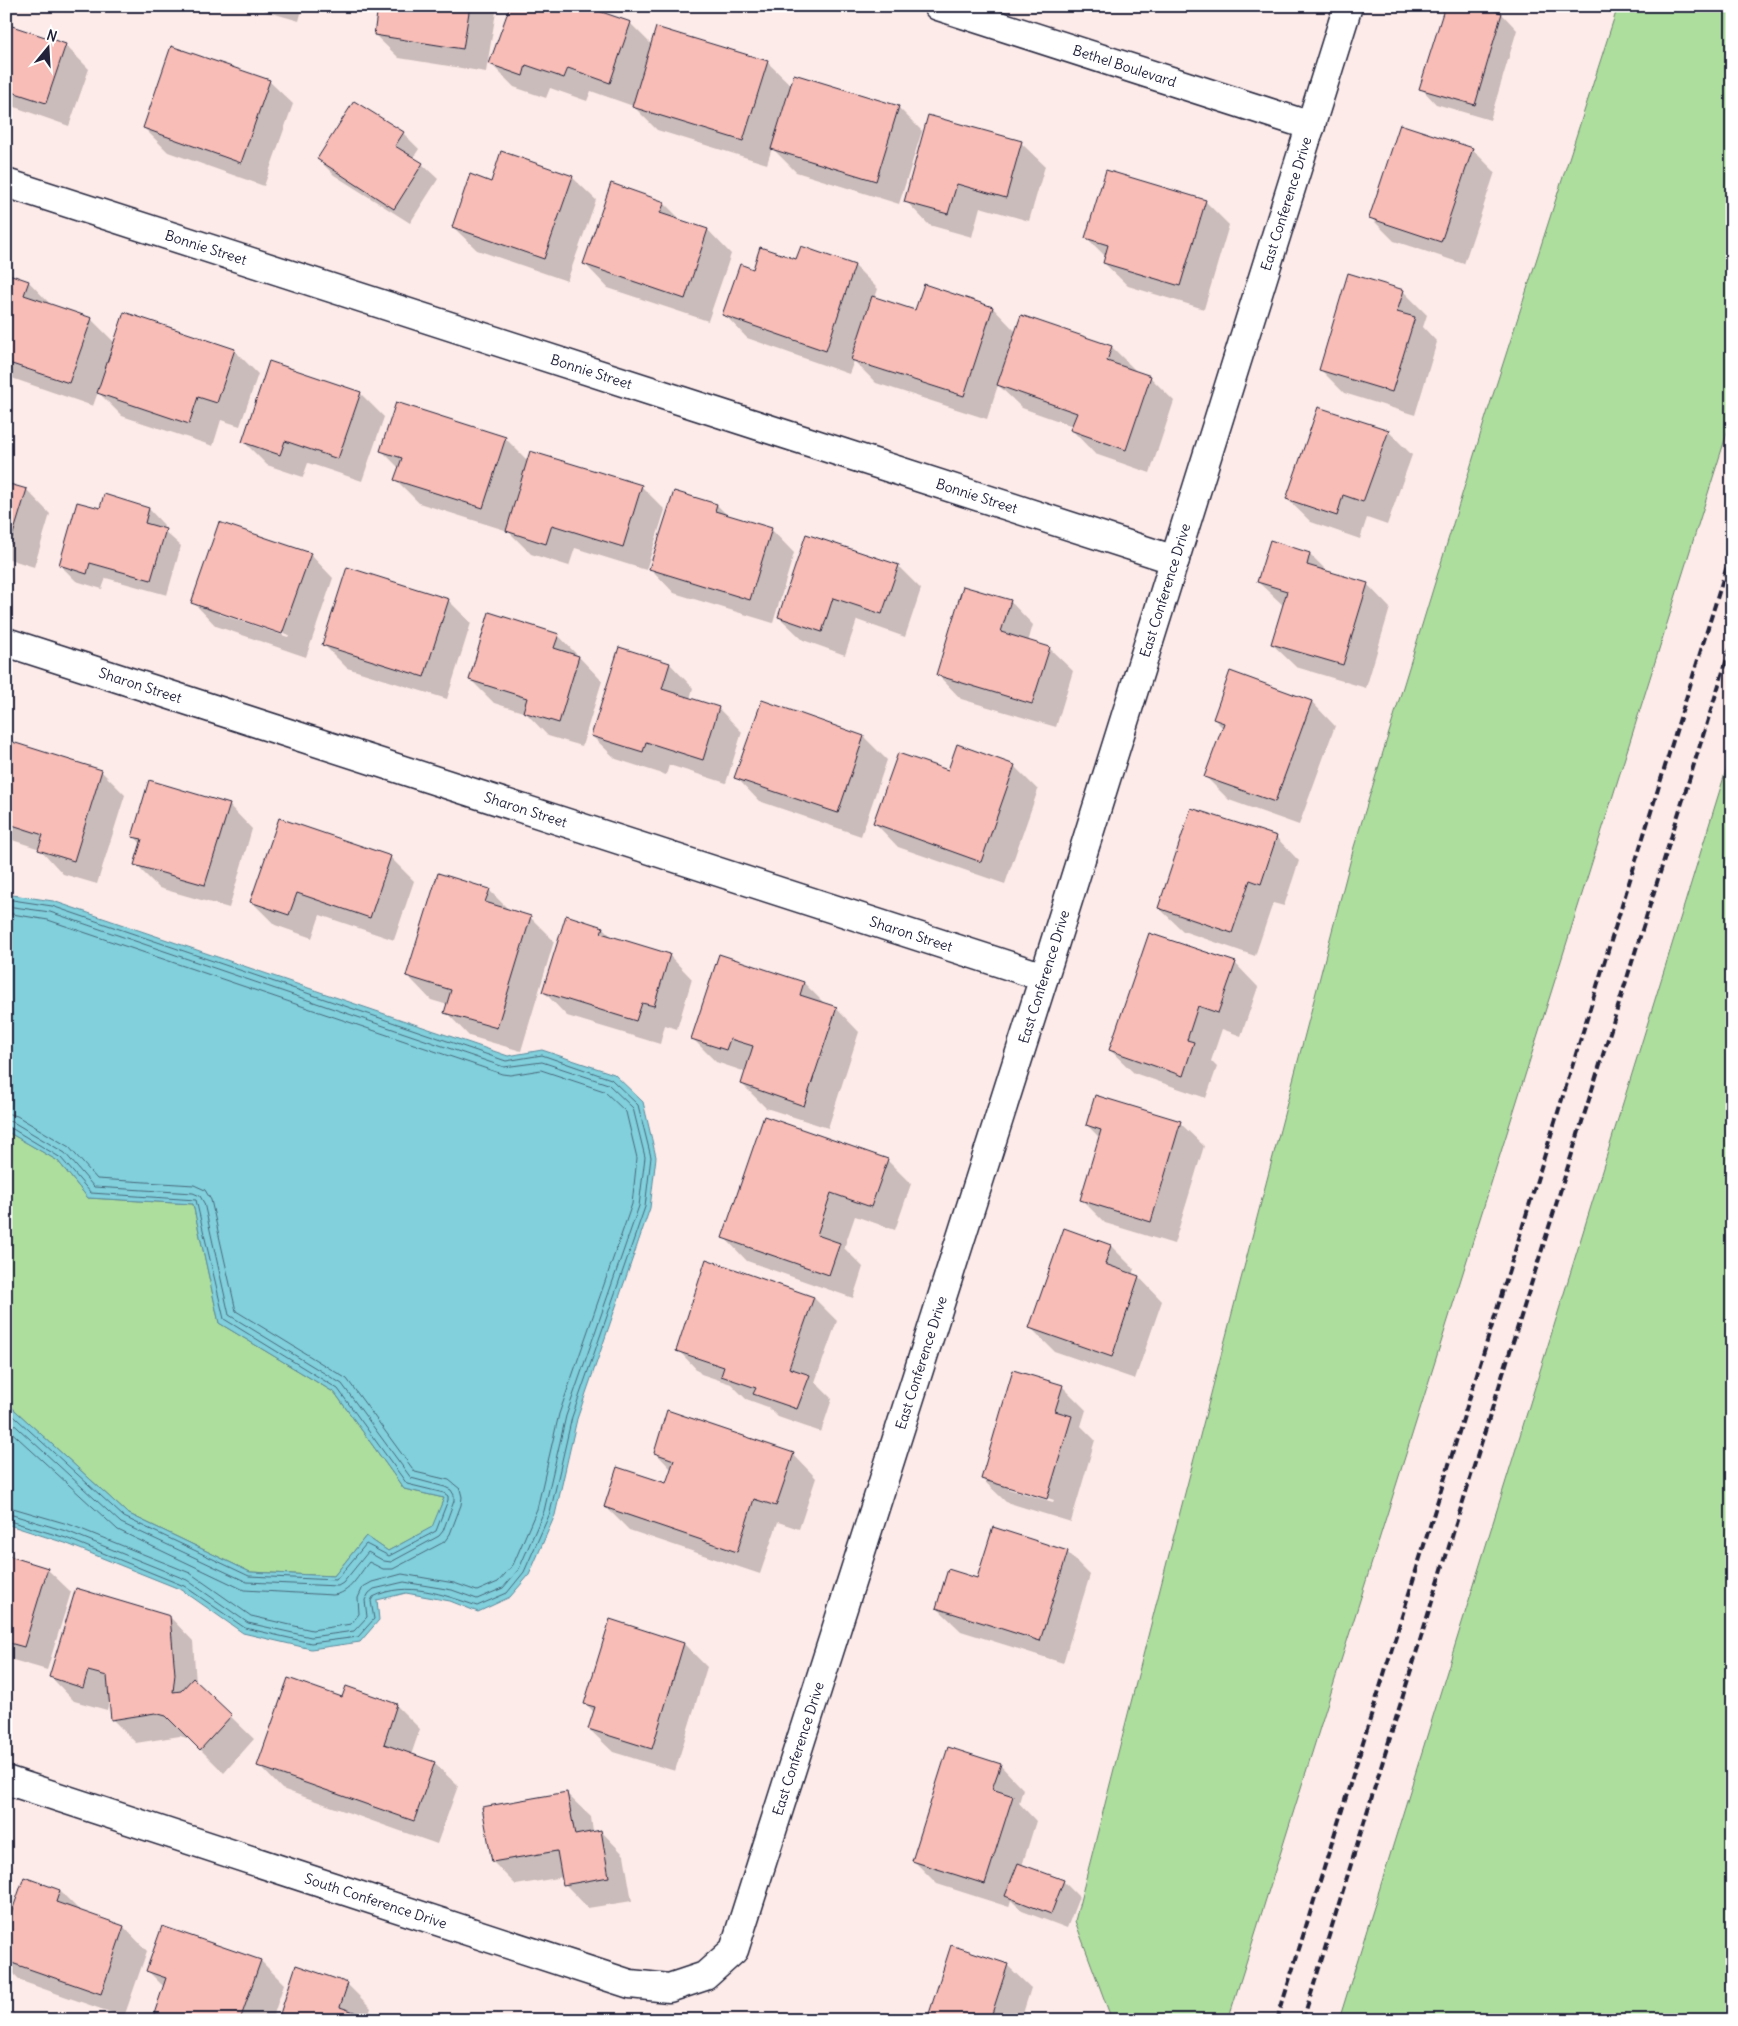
<svg xmlns="http://www.w3.org/2000/svg" width="1738" height="2026" font-family="Delius,sans-serif">
<style>
.green{fill:#adde9e;stroke:#68806c}
.water{fill:#81d0dc;stroke:#5b8a9c}
.shadow{fill:#0003;fill-rule:evenodd}
.lines{fill:none;stroke-linecap:round;stroke-linejoin:round}
.shore{stroke:#48687b;stroke-width:1}
.building{fill:#f8bdb6;stroke:#22223b}
.street-casing{stroke:#22223b;stroke-width:31}
.street{stroke:#fff;stroke-width:28}
.rail{stroke:#22223b;stroke-width:4;stroke-dasharray:8 4;stroke-linecap:butt}
.labels{text-anchor:middle;dominant-baseline:central;stroke-width:5;stroke-linejoin:round;paint-order:stroke}
.street-label{font-size:14px;fill:#22223b;stroke:#fff}
</style>
<rect width="100%" height="100%" fill="#fdebe9"/>
<filter id="ink" filterUnits="userSpaceOnUse"><feTurbulence type="fractalNoise" baseFrequency=".02" numOctaves="2"/><feDisplacementMap in="SourceGraphic" scale="10" xChannelSelector="R" yChannelSelector="G"/><feConvolveMatrix kernelMatrix="1 2 1 2 8 2 1 2 1" color-interpolation-filters="sRGB"/></filter>
<g filter="url(#ink)">
<!-- green -->
<g class="green">
<polygon points="1618,6 1732,6 1732,417 1228,2020 1112,2020 1075,1921 1167,1562 1354,847 1483,426"/>
<polygon points="1732,751 1732,2020 1339,2020"/>
<polygon points="6,1131 58,1161 88,1198 193,1204 219,1323 335,1393 404,1489 444,1498 433,1527 388,1551 366,1536 334,1576 250,1572 127,1513 6,1402"/>
</g>
<!-- water -->
<polygon class="water" points="6,894 53,901 508,1056 542,1050 614,1074 643,1102 656,1157 650,1208 577,1419 555,1515 529,1575 510,1597 478,1612 450,1601 406,1593 377,1600 379,1620 360,1642 311,1649 243,1633 182,1590 65,1543 6,1524 6,1402 127,1513 250,1572 334,1576 366,1536 388,1551 432,1527 444,1498 404,1489 335,1393 219,1323 193,1204 88,1198 58,1161 6,1131"/>
<!-- shadow -->
<g class="shadow">
<polygon points="261,6 303,6 299,21 265,11"/>
<polygon points="338,6 353,6 352,10"/>
<polygon points="380,6 497,6 486,72 399,58 375,35"/>
<polygon points="1477,6 1502,14 1517,30 1490,120 1436,104 1421,88"/>
<polygon points="1560,6 1571,6 1570,9"/>
<polygon points="6,8 13,14 9,26 65,45 89,69 69,126 6,104"/>
<polygon points="630,23 652,45 767,62 792,86 898,107 922,131 899,204 796,172 772,148 767,164 657,130 633,106 591,91 587,101 550,88 546,98 514,87 491,64"/>
<polygon points="269,81 293,104 264,186 168,152 144,128"/>
<polygon points="403,133 419,149 413,158 422,164 438,179 410,223 334,175 318,159"/>
<polygon points="1021,143 1045,166 1029,221 980,207 972,237 929,225 906,201"/>
<polygon points="1472,149 1495,172 1464,264 1394,241 1370,217"/>
<polygon points="572,177 596,200 567,281 477,250 453,227 492,183"/>
<polygon points="1205,201 1229,225 1204,309 1128,286 1104,263 1106,257 1087,238"/>
<polygon points="664,203 683,222 708,230 731,254 708,321 608,288 585,264"/>
<polygon points="797,261 855,266 878,289 875,298 916,311 924,286 993,308 1016,332 1112,347 1135,370 1134,372 1151,378 1174,401 1150,473 1095,454 1072,430 1073,426 1022,408 998,385 987,419 876,383 854,361 849,374 747,338 724,314 753,271"/>
<polygon points="6,275 29,282 52,306 91,319 115,343 234,350 258,374 240,426 221,420 213,446 122,416 98,392 93,406 6,376"/>
<polygon points="1403,291 1427,315 1423,327 1437,342 1415,415 1344,393 1321,370"/>
<polygon points="360,393 384,417 362,481 308,463 303,477 267,465 243,441"/>
<polygon points="1388,431 1412,455 1387,525 1367,518 1360,539 1311,522 1287,499"/>
<polygon points="505,438 528,461 641,486 665,510 646,570 575,548 569,566 531,554 508,531 419,503 396,480 400,469 382,451"/>
<polygon points="6,484 27,490 50,514 34,567 6,558"/>
<polygon points="675,492 717,505 728,516 771,529 794,553 773,623 674,593 651,569"/>
<polygon points="149,509 164,525 163,530 181,546 167,595 106,578 102,589 76,581 60,565 101,510"/>
<path d="M310,554L333,578L306,657L216,626L193,602ZM219,611L289,635L288,637L219,614Z"/>
<polygon points="1310,554 1328,572 1367,584 1390,608 1366,688 1296,667 1272,644 1284,606 1258,582"/>
<polygon points="898,566 921,589 905,637 857,620 845,655 803,640 779,617"/>
<polygon points="448,600 471,623 447,699 347,668 324,645"/>
<polygon points="1010,601 1033,625 1028,642 1049,648 1073,671 1056,727 961,699 938,675"/>
<polygon points="558,635 602,681 582,746 548,736 526,713 494,703 470,679"/>
<polygon points="620,648 670,664 693,688 690,699 718,708 742,732 726,783 669,765 666,775 616,759 592,736"/>
<polygon points="1231,673 1312,702 1335,726 1299,825 1229,800 1205,776 1223,728 1214,719"/>
<polygon points="762,701 864,737 887,760 861,836 759,801 736,777"/>
<polygon points="6,742 101,771 125,795 97,884 63,874 40,849 6,838"/>
<polygon points="957,746 1015,767 1038,790 1005,884 898,847 875,823 948,772"/>
<polygon points="229,805 252,829 229,908 159,888 136,865 142,845 134,836"/>
<polygon points="1276,837 1299,861 1284,906 1273,903 1255,956 1183,931 1159,908"/>
<polygon points="390,857 414,881 394,940 320,915 312,938 275,925 252,902"/>
<polygon points="489,890 510,911 530,917 554,941 521,1051 469,1036 446,1012 448,1005 431,1000 408,976"/>
<polygon points="603,928 613,938 669,955 692,979 677,1029 665,1025 660,1044 567,1016 544,992"/>
<polygon points="1235,963 1258,987 1241,1036 1222,1029 1211,1061 1217,1067 1206,1098 1134,1073 1110,1050"/>
<polygon points="804,983 826,1005 836,1008 859,1032 828,1128 766,1108 742,1084 746,1072 716,1062 692,1038"/>
<polygon points="1180,1123 1204,1146 1174,1244 1105,1223 1082,1200 1100,1138 1087,1125"/>
<polygon points="887,1160 911,1184 895,1230 855,1216 844,1248 863,1267 853,1298 747,1261 724,1237"/>
<polygon points="1064,1230 1111,1246 1134,1269 1132,1275 1139,1277 1162,1301 1135,1379 1054,1351 1031,1328"/>
<polygon points="814,1298 837,1321 815,1382 832,1399 821,1432 778,1417 768,1407 746,1399 731,1384 701,1374 678,1350"/>
<path d="M1062,1386L1086,1410L1081,1426L1095,1440L1071,1522L1006,1502L982,1479ZM1008,1486L1054,1500L1053,1502L1008,1489Z"/>
<polygon points="655,1452 793,1454 816,1478 799,1529 778,1522 760,1574 629,1530 605,1506 667,1485 672,1470"/>
<polygon points="1067,1552 1090,1575 1063,1663 961,1631 937,1608 978,1579"/>
<polygon points="6,1556 47,1569 71,1592 47,1670 6,1658"/>
<polygon points="170,1617 193,1641 196,1683 254,1739 224,1773 190,1739 180,1736 136,1743 112,1719 110,1698 107,1710 74,1701 51,1677"/>
<polygon points="611,1621 684,1644 707,1667 675,1771 613,1752 589,1729 595,1713 585,1703"/>
<polygon points="347,1687 397,1706 420,1729 411,1755 434,1763 458,1786 437,1844 282,1789 259,1765 343,1699"/>
<polygon points="1000,1765 1023,1789 1019,1803 1036,1821 1022,1866 1063,1881 1079,1897 1067,1928 1022,1911 1011,1900 1009,1907 937,1884 913,1860"/>
<polygon points="567,1794 591,1817 593,1832 601,1831 624,1855 632,1901 588,1908 565,1884 563,1877 516,1885 493,1862"/>
<polygon points="60,1891 81,1912 124,1927 147,1951 124,2017 21,1981 6,1966 6,1932"/>
<polygon points="6,1904 10,1907 6,1917"/>
<polygon points="261,1961 284,1984 272,2020 161,2020 155,2014 164,1987 148,1971"/>
<polygon points="1007,1965 1031,1988 1021,2020 928,2020"/>
<polygon points="347,1984 371,2008 368,2018 279,2020"/>
</g>
<g class="lines">
<!-- shore -->
<g class="shore">
<path d="M6,899L52,906L506,1061L542,1055L611,1079L638,1105L651,1157L645,1207L572,1417L550,1513L524,1572L507,1593L477,1606C444,1595 407,1580 373,1597L371,1601L374,1619L358,1637L311,1643L245,1628L184,1586L66,1538L6,1520"/>
<polyline points="6,906 50,912 504,1067 542,1062 608,1084 633,1108 645,1157 639,1206 566,1416 544,1511 519,1569 503,1588 477,1599 452,1590 404,1582 374,1589 369,1593 365,1600 367,1617 354,1631 311,1637 248,1623 187,1580 69,1532 6,1513"/>
<polyline points="6,913 48,920 502,1074 510,1075 541,1070 604,1091 626,1112 637,1158 632,1204 559,1414 537,1509 513,1565 498,1582 477,1591 454,1583 402,1574 372,1582 363,1587 358,1598 359,1614 351,1624 312,1630 251,1616 190,1573 71,1525 6,1506"/>
<path d="M6,1113L17,1116L69,1147L97,1179L194,1185L205,1190L211,1200L236,1311L347,1379L415,1472L449,1480L460,1489L462,1497L461,1505L450,1534L444,1542L393,1569H383L369,1562C359,1574 350,1594 333,1595L244,1590L118,1530L6,1427"/>
<polyline points="6,1121 13,1122 65,1153 94,1187 193,1193 200,1196 204,1203 229,1315 342,1384 411,1478 445,1487 451,1490 454,1495 454,1501 443,1531 439,1536 391,1562 384,1561 368,1552 343,1583 338,1586 247,1582 121,1523 6,1417"/>
<polyline points="6,1127 11,1128 61,1158 91,1193 196,1200 224,1319 338,1389 407,1484 444,1493 448,1496 448,1500 436,1531 389,1556 366,1544 336,1580 249,1576 124,1517 6,1409"/>
</g>
</g>
<!-- building -->
<g class="building">
<polygon points="378,6 470,6 463,49 374,35"/>
<polygon points="510,6 584,6 631,22 610,83 568,68 564,78 526,65 523,76 489,64"/>
<polygon points="1445,6 1481,6 1502,13 1475,105 1419,89"/>
<polygon points="6,24 66,44 46,103 6,90"/>
<polygon points="656,27 768,61 743,141 632,107"/>
<polygon points="171,46 270,80 241,163 143,128"/>
<polygon points="794,74 899,106 876,181 771,149"/>
<polygon points="354,101 404,132 395,146 423,163 394,209 317,159"/>
<polygon points="928,115 1022,141 1006,198 957,184 948,214 904,202"/>
<polygon points="1400,124 1473,148 1441,242 1369,218"/>
<polygon points="501,151 573,176 544,259 452,227 470,174 491,182"/>
<polygon points="1106,170 1206,200 1180,286 1103,263 1108,245 1085,238"/>
<polygon points="611,183 665,202 660,213 708,229 685,299 583,264"/>
<polygon points="801,246 855,265 826,351 722,315 740,264 753,269 760,247 796,259"/>
<polygon points="6,273 29,281 24,295 92,318 69,383 6,362"/>
<polygon points="1348,273 1404,290 1397,312 1415,317 1392,392 1319,370"/>
<polygon points="924,284 993,307 964,396 851,360 872,296 915,310"/>
<polygon points="124,312 235,349 217,403 198,397 189,424 97,393"/>
<polygon points="1021,315 1112,346 1107,361 1151,376 1126,450 1070,430 1077,413 997,385"/>
<polygon points="269,361 361,392 338,459 285,441 280,455 242,442"/>
<polygon points="396,402 506,437 483,508 394,480 402,458 380,451"/>
<polygon points="1318,407 1389,430 1363,502 1343,495 1337,516 1286,499"/>
<polygon points="530,451 642,485 623,547 552,525 546,544 506,531"/>
<polygon points="6,483 27,489 10,544 6,543"/>
<polygon points="674,491 717,504 715,511 772,528 750,600 649,569"/>
<polygon points="104,494 149,508 145,523 166,529 151,580 90,563 87,574 59,565 77,502 100,508"/>
<polygon points="219,522 311,553 282,634 191,603"/>
<polygon points="806,534 899,565 882,614 833,598 822,632 778,617"/>
<polygon points="1270,540 1310,553 1307,565 1368,583 1343,665 1271,644 1287,591 1257,582"/>
<polygon points="347,567 449,599 424,677 322,645"/>
<polygon points="963,586 1011,600 1001,632 1050,647 1032,704 936,675"/>
<polygon points="489,612 559,634 554,648 579,656 559,723 523,712 527,698 469,680"/>
<polygon points="619,647 670,663 662,689 719,707 703,760 646,742 643,752 591,736"/>
<polygon points="1230,671 1312,701 1275,802 1204,777 1224,723 1213,719"/>
<polygon points="762,700 864,736 838,813 734,778"/>
<polygon points="6,740 102,770 74,861 38,850 43,835 6,823"/>
<polygon points="957,744 1015,765 981,862 873,823 898,753 948,770"/>
<polygon points="149,780 230,804 205,885 134,865 142,839 132,837"/>
<polygon points="1191,808 1277,836 1261,884 1250,880 1232,933 1158,908"/>
<polygon points="279,818 391,856 370,918 297,893 289,915 250,902"/>
<polygon points="438,873 490,889 485,902 531,916 497,1028 444,1013 451,990 406,976"/>
<polygon points="566,915 603,927 601,933 670,954 654,1006 642,1003 636,1021 542,992"/>
<polygon points="1149,933 1236,962 1218,1013 1198,1006 1187,1040 1194,1042 1183,1076 1109,1050"/>
<polygon points="719,954 804,982 800,995 837,1007 804,1106 741,1084 753,1046 730,1039 726,1050 691,1039"/>
<polygon points="1095,1095 1181,1121 1151,1222 1080,1200 1101,1130 1086,1125"/>
<polygon points="764,1116 888,1159 871,1207 831,1193 817,1235 840,1243 829,1275 722,1238"/>
<polygon points="1064,1228 1111,1245 1105,1264 1139,1276 1112,1357 1029,1328"/>
<polygon points="706,1259 814,1297 789,1368 810,1375 797,1409 753,1394 756,1388 721,1376 724,1367 676,1351"/>
<polygon points="1013,1370 1063,1385 1055,1411 1072,1416 1047,1499 981,1479"/>
<polygon points="667,1410 794,1453 776,1506 754,1499 737,1552 604,1507 617,1467 666,1483 674,1460 654,1453"/>
<polygon points="993,1527 1068,1551 1040,1641 936,1608 948,1569 977,1578"/>
<polygon points="6,1555 48,1568 24,1647 6,1642"/>
<polygon points="76,1588 170,1616 175,1674 173,1692 181,1691 193,1678 232,1715 200,1750 166,1716 155,1713 111,1720 107,1676 88,1671 83,1688 49,1677"/>
<polygon points="610,1619 684,1643 652,1749 588,1729 595,1707 584,1704"/>
<polygon points="288,1678 342,1697 346,1686 397,1704 384,1744 435,1762 414,1821 257,1766"/>
<polygon points="948,1747 1001,1764 992,1789 1013,1796 985,1884 912,1861"/>
<polygon points="567,1792 575,1835 601,1830 609,1877 563,1885 557,1851 492,1862 482,1807"/>
<polygon points="1018,1863 1064,1880 1051,1914 1005,1896"/>
<polygon points="24,1877 60,1890 56,1902 124,1926 101,1994 6,1961 6,1928"/>
<polygon points="162,1926 261,1960 240,2020 170,2020 154,2014 166,1978 146,1971"/>
<polygon points="951,1945 1008,1964 990,2020 927,2020"/>
<polygon points="296,1965 348,1983 340,2007 377,2020 278,2020"/>
<polygon points="427,2014 445,2020 425,2020"/>
</g>
<g class="lines">
<!-- street casing -->
<g class="street-casing">
<g id="street">
<path id="s1" d="M938,6L1311,126"/>
<path id="s2" d="M6,183L1175,560"/>
<path id="s3" d="M6,642L1044,977"/>
<path id="s4" d="M6,1780L630,1984L669,1988L705,1976L734,1950L1044,977L1348,6"/>
</g>
</g>
<!-- street -->
<use href="#street" class="street"/>
<!-- rail -->
<g class="rail">
<polyline points="1277,2020 1732,550"/>
<polyline points="1303,2020 1455,1527 1732,643"/>
</g>
</g>
</g>
<g class="labels">
<!-- street labels -->
<g class="street-label">
<text stroke="none"><textPath href="#s1" startOffset="196">Bethel Boulevard</textPath></text>
<text stroke="none"><textPath href="#s4" startOffset="2604">East Conference Drive</textPath></text>
<text stroke="none"><textPath href="#s2" startOffset="210">Bonnie Street</textPath></text>
<text stroke="none"><textPath href="#s2" startOffset="615">Bonnie Street</textPath></text>
<text stroke="none"><textPath href="#s2" startOffset="1020">Bonnie Street</textPath></text>
<text stroke="none"><textPath href="#s4" startOffset="2199">East Conference Drive</textPath></text>
<text stroke="none"><textPath href="#s3" startOffset="141">Sharon Street</textPath></text>
<text stroke="none"><textPath href="#s3" startOffset="546">Sharon Street</textPath></text>
<text stroke="none"><textPath href="#s3" startOffset="951">Sharon Street</textPath></text>
<text stroke="none"><textPath href="#s4" startOffset="1794">East Conference Drive</textPath></text>
<text stroke="none"><textPath href="#s4" startOffset="1389">East Conference Drive</textPath></text>
<text stroke="none"><textPath href="#s4" startOffset="984">East Conference Drive</textPath></text>
<text stroke="none"><textPath href="#s4" startOffset="389">South Conference Drive</textPath></text>
</g>
</g>
<!-- margin -->
<rect width="1738" height="2026" fill="none" stroke="#fff" stroke-width="25"/>
<rect x="12" y="12" width="1713" height="2001" fill="none" stroke="#22223b" stroke-width="2" filter="url(#ink)"/>
<!-- north arrow -->
<g transform="translate(48 48) rotate(18)" stroke="#ffffff" stroke-width="4" paint-order="stroke">
<path d="M0-4L9 19L0 12L-9 19Z" fill="#22223b"/>
<text y="-8" font-size="14" font-weight="bold" text-anchor="middle" fill="#22223b">N</text>
</g>
</svg>
